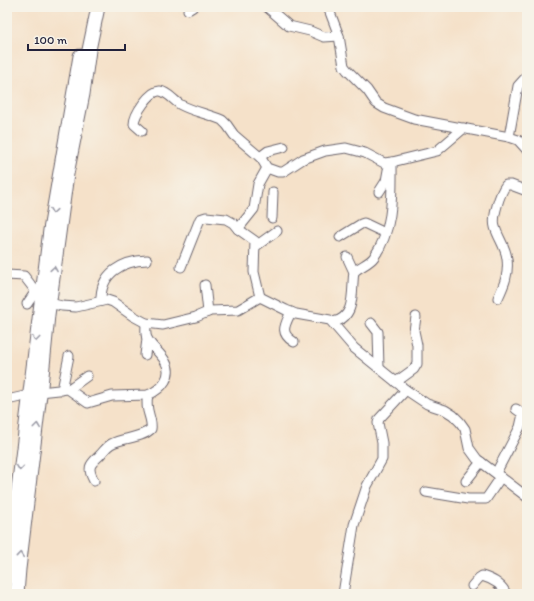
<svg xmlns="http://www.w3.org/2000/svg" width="534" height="601" font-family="Itim,sans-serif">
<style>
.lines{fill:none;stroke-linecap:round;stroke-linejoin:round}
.minor-casing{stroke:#6c656d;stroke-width:11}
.highway-casing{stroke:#6c656d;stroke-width:15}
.minor{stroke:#fff;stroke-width:9}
.highway{stroke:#fff;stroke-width:13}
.oneway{stroke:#9c9ca7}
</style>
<rect width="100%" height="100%" fill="#f7f3e8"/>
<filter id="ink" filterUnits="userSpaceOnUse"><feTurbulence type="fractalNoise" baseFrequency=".025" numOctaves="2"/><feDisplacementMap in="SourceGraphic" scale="8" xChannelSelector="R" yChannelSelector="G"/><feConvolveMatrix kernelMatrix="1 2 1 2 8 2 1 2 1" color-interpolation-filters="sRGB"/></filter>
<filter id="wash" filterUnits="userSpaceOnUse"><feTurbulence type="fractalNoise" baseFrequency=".012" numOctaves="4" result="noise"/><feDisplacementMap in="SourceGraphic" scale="16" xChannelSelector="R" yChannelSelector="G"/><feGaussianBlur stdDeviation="0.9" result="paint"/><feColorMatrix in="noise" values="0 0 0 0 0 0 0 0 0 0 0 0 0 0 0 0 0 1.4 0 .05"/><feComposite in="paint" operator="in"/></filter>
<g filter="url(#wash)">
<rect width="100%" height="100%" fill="#f5e1c9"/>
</g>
<g filter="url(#ink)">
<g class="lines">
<!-- minor casing -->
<g class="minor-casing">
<g id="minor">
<polyline points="267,7 289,26 310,31 324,37 339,36"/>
<polyline points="328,7 339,36 344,66 347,70 367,90 376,103 384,108 414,119 509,137 518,140 527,150"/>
<polyline points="188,10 193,7"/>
<path d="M142,131L134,124C134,115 150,90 160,91C168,92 174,101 181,105C194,112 209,114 222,120L227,125L234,135L261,158L267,168L278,172H283L303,159L325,151L346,148L365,153L384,163L392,162L437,151L464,128"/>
<polyline points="509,137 518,86 527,76"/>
<polyline points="260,157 268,151 284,147"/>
<polyline points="379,192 386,181 388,170"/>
<polyline points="272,218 273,192"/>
<polyline points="238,229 254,209 258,184 267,168"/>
<polyline points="340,237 361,224 364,223 385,233"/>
<polyline points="256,246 277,231"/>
<polyline points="347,257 354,272"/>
<polyline points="181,267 200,219 206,217 226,219 233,223 238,229 255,241 254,272 260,297"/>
<polyline points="7,275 24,276 41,298"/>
<polyline points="205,285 208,312"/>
<path d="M498,298C504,285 509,274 507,259C506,247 498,238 495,227C492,217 500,193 506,185H511L527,191"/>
<path d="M101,301C100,273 122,261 147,260"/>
<polyline points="49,303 62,306 76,307 107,300 113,302 133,316 146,323 163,325 196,317 210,311 238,310 260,297 286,310 296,314 330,320 354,348 406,390 427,404 445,410 453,415 460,422 465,429 469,448 477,459 527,497"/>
<polyline points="27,304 36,291"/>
<path d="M291,312C285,325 279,333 294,342"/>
<path d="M333,322C357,318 351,289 354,272C360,266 369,264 374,257C394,229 392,194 392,162"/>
<polyline points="371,323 378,332 379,368"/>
<polyline points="145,355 147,339"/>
<polyline points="396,382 414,369 417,364 417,345 414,331 416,317"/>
<polyline points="69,389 87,376"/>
<polyline points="62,390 69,356"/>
<path d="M40,392L68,389L88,403L112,396L148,395C162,389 174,375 165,361C160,352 151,347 147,338C145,334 146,327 146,323"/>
<polyline points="7,400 29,395"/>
<polyline points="496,473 520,427 523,414 516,409"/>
<path d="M94,481C86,466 91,464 100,455C104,451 106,447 111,444C123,437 141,439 151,429C153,418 144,411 148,395"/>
<polyline points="466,481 481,462"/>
<polyline points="426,492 468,499 486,499 501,477"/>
<path d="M472,586L479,578L482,576C492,579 502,584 506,594"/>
<polyline points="343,594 354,525 367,486 382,459 382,443 378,423 379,419 406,390"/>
</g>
</g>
<!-- highway casing -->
<g class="highway-casing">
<g id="highway">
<polyline points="7,578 50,230 80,56"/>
<polyline points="17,594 19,569 41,386 48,315 67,174 83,94 89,50 98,7"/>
</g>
</g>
<!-- minor -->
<use href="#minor" class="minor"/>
<!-- highway -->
<use href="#highway" class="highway"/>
</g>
<!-- one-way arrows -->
<defs><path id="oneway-chevron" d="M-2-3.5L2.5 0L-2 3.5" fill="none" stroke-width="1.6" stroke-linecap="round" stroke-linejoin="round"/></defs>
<g class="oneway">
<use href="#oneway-chevron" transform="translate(53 211) rotate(99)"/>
<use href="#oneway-chevron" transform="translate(54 269) rotate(-81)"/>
<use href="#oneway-chevron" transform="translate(36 339) rotate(97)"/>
<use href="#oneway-chevron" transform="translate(37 426) rotate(-83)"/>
<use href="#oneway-chevron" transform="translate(20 468) rotate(96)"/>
<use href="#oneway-chevron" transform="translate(20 555) rotate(-84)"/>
</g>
</g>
<!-- margin -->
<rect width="534" height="601" fill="none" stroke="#f7f3e8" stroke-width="24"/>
<!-- scale -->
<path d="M28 44v6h97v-6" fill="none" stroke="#22223b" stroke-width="2"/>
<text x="34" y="44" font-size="12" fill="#22223b" stroke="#f7f3e8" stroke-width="3" paint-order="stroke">100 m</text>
</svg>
